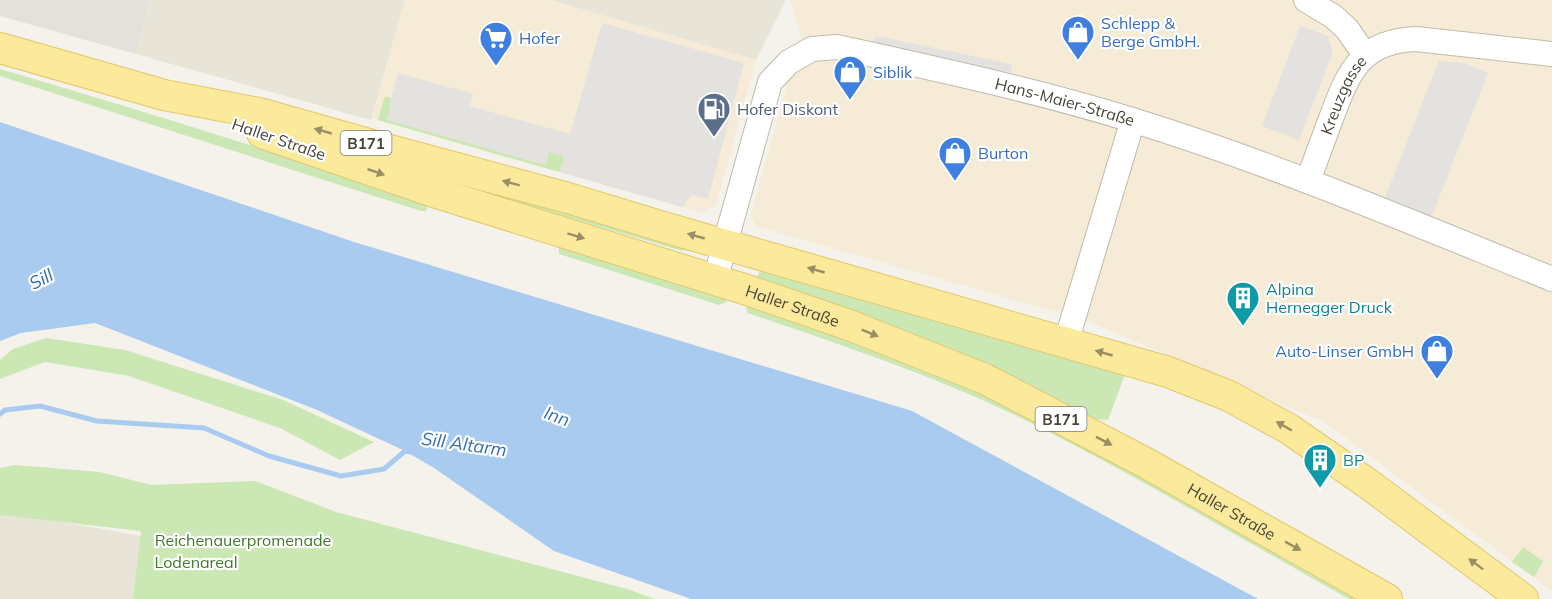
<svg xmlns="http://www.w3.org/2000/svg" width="1552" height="599" font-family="Mulish,sans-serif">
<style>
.residential{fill:#e8e5d8}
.commercial{fill:#f5ebd6}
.industrial{fill:#e4e1db}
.green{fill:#cbe7b4}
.parking{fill:#e3e2de}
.water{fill:#a9cbef}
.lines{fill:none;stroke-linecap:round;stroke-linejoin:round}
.stream{stroke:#a9cbef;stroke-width:5}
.minor-casing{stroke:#c0bbad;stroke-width:26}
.major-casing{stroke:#e1c96c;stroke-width:32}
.minor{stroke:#fff;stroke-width:24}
.major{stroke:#fbe99c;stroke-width:30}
.oneway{fill:#998e65}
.labels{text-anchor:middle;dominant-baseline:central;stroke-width:4.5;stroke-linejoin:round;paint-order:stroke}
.shield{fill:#fff;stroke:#7f7c74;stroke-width:1.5}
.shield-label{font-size:15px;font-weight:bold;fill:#484438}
.shop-label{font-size:16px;fill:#366cbe;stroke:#fff;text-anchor:start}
.street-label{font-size:16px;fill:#484438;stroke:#fff}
.service-label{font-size:16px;fill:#4e5e75;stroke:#fff;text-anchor:start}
.culture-label{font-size:16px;fill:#0d838f;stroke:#fff;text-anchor:start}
.park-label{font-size:16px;fill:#42792c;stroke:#fff}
.water-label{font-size:18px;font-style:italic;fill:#3370b2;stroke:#fff}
</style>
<rect width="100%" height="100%" fill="#f4f2ea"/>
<!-- residential -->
<g class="residential">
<polygon points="150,0 405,0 371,120 136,54"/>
<polygon points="550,0 786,0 756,60"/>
<polygon points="0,511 141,536 134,599 0,599"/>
</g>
<!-- commercial -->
<g class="commercial">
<polygon points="405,0 550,0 756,60 716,206 700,212 372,118"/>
<polygon points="790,0 1552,0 1552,591 1324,422 1088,321 755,226 751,214 801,35"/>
</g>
<!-- industrial -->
<polygon class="industrial" points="0,0 150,0 136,54 0,16"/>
<!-- green -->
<g class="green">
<path d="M0,69C144,111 287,156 429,203L426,211H421L0,76Z"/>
<path d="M385,96L391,98L389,106L391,107L388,119L545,165L549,152L563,156C565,160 562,168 559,172L378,120Z"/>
<polygon points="239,117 699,252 679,250 505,199"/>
<polygon points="559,244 728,296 726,302 719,305 559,254"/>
<polygon points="761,266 1127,369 1108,420 1083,418 757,278"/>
<path d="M749,301L1014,406L1365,599H1349C1238,537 1129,471 1015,415C929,374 838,344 748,313L746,308Z"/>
<polygon points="46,338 125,350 283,400 374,442 340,460 280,428 129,376 45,362 0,379 0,360 13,349"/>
<polygon points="15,465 100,472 151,485 255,481 336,512 627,589 655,599 133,599 141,531 0,515 0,468"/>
<polygon points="1523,547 1543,561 1534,577 1512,562"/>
</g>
<!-- parking -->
<g class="parking">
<polygon points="602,23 744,63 708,199 692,195 682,207 559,172 564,159 563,156 549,152 545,165 387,120 391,107 389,106 398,73 473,94 470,106 570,134"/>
<polygon points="1300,26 1328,36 1333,52 1299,140 1262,126"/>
<polygon points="877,36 1011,64 1012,73 871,43"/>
<polygon points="1439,61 1464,63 1488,73 1430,221 1383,203"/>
</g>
<!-- water -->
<polygon class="water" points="0,122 354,242 912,411 1258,599 691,599 554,551 434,468 405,451 317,410 95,323 21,333 0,341"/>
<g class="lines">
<!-- stream -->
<polyline class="stream" points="0,414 5,410 40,406 97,421 204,428 269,456 341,476 384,469 405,451 411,452"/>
<!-- minor casing -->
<g class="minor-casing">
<g id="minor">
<polyline points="1306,0 1334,17 1347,29 1365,55"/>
<path id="s1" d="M1308,181C1316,159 1324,137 1332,116C1349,70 1362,41 1416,39L1552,54"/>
<path id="s2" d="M715,280L770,82L789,62L812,49L837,47C936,69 1035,90 1132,120C1275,164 1413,223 1552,279"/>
<polyline points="1066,342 1133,120"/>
</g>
</g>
<!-- major casing -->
<g class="major-casing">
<g id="major">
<polyline points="0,48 164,95 259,113 397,152 568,198 667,228 1168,372 1229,396 1289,429 1367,483 1523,599"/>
<path id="s3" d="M262,133L440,194L744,289L849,325L985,379L1146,463L1387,599"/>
</g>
</g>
<!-- minor -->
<use href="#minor" class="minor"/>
<!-- major -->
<use href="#major" class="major"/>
</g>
<!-- one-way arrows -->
<defs><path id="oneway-solid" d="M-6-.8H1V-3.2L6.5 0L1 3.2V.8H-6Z" transform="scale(1.5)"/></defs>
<g class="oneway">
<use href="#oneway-solid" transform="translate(323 131) rotate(-164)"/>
<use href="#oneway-solid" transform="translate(376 172) rotate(19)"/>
<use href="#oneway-solid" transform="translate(511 183) rotate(-165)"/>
<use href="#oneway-solid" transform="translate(576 236) rotate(17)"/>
<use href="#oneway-solid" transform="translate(696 236) rotate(-164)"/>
<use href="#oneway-solid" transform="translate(816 270) rotate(-164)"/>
<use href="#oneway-solid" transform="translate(870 333) rotate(22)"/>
<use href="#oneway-solid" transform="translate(1104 353) rotate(-164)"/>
<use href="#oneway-solid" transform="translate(1284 426) rotate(-150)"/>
<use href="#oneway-solid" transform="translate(1104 441) rotate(27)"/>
<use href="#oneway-solid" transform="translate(1293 546) rotate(29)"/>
<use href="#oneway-solid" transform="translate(1476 564) rotate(-143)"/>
</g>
<!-- icons -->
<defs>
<g id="shop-pin" transform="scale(1.725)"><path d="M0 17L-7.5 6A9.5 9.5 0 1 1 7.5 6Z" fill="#3f7fe0" stroke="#fff"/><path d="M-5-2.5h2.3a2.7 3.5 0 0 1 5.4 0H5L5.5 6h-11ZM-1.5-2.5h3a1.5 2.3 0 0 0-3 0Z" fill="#fff"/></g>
<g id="supermarket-pin" transform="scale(1.725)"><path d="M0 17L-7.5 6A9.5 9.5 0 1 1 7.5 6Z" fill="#3f7fe0" stroke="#fff"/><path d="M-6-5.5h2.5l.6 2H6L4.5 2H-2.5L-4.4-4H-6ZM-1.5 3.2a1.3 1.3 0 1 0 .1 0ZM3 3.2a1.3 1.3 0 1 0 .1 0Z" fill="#fff"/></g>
<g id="fuel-pin" transform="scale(1.725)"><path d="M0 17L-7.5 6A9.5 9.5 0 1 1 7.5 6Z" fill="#5c6f8a" stroke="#fff"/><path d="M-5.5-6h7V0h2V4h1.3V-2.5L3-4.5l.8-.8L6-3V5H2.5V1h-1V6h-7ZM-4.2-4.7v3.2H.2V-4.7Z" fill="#fff"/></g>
<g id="building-pin" transform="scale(1.725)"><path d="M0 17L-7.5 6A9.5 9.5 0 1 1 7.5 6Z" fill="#0f9aa8" stroke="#fff"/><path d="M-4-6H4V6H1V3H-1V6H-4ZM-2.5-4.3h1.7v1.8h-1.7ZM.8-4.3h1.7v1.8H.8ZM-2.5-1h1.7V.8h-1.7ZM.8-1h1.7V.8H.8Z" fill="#fff"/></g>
</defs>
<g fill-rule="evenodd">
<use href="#shop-pin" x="1078" y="32"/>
<use href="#supermarket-pin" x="496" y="38"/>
<use href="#shop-pin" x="850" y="72"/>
<use href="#fuel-pin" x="714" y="109"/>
<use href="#shop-pin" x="955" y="153"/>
<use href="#building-pin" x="1243" y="298"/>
<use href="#shop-pin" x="1437" y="351"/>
<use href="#building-pin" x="1320" y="460"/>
</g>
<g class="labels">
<!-- shield labels -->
<g class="shield">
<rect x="340.5" y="131" width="51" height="24" rx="4.5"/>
<rect x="1035.5" y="407" width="51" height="24" rx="4.5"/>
</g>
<g class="shield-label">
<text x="366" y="143">B171</text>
<text x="1061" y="419">B171</text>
</g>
<!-- shop labels -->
<g class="shop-label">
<text x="1101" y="23">Schlepp &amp;<tspan x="1101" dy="18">Berge GmbH.</tspan></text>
<text x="519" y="38">Hofer</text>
<text x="873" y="72">Siblik</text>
<text x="978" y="153">Burton</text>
<text x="1414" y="351" text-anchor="end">Auto-Linser GmbH</text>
</g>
<!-- street labels -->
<g class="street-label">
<text stroke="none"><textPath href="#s1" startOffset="93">Kreuzgasse</textPath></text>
<text stroke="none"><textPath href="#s2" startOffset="519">Hans-Maier-Straße</textPath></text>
<text transform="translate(279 139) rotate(19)">Haller Straße</text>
<text stroke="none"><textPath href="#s3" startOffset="558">Haller Straße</textPath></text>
<text stroke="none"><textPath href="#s3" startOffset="1044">Haller Straße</textPath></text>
</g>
<!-- service labels -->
<g class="service-label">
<text x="737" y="109">Hofer Diskont</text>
</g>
<!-- culture labels -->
<g class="culture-label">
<text x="1266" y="289">Alpina<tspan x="1266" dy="18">Hernegger Druck</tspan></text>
<text x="1343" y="460">BP</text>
</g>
<!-- park labels -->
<g class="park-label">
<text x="243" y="540">Reichenauerpromenade</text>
<text x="196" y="562">Lodenareal</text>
</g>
<!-- water labels -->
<g class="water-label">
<text transform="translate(41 279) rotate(-27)">Sill</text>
<text transform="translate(557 416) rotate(20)">Inn</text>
<text transform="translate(464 444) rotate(8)">Sill Altarm</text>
</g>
</g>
</svg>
